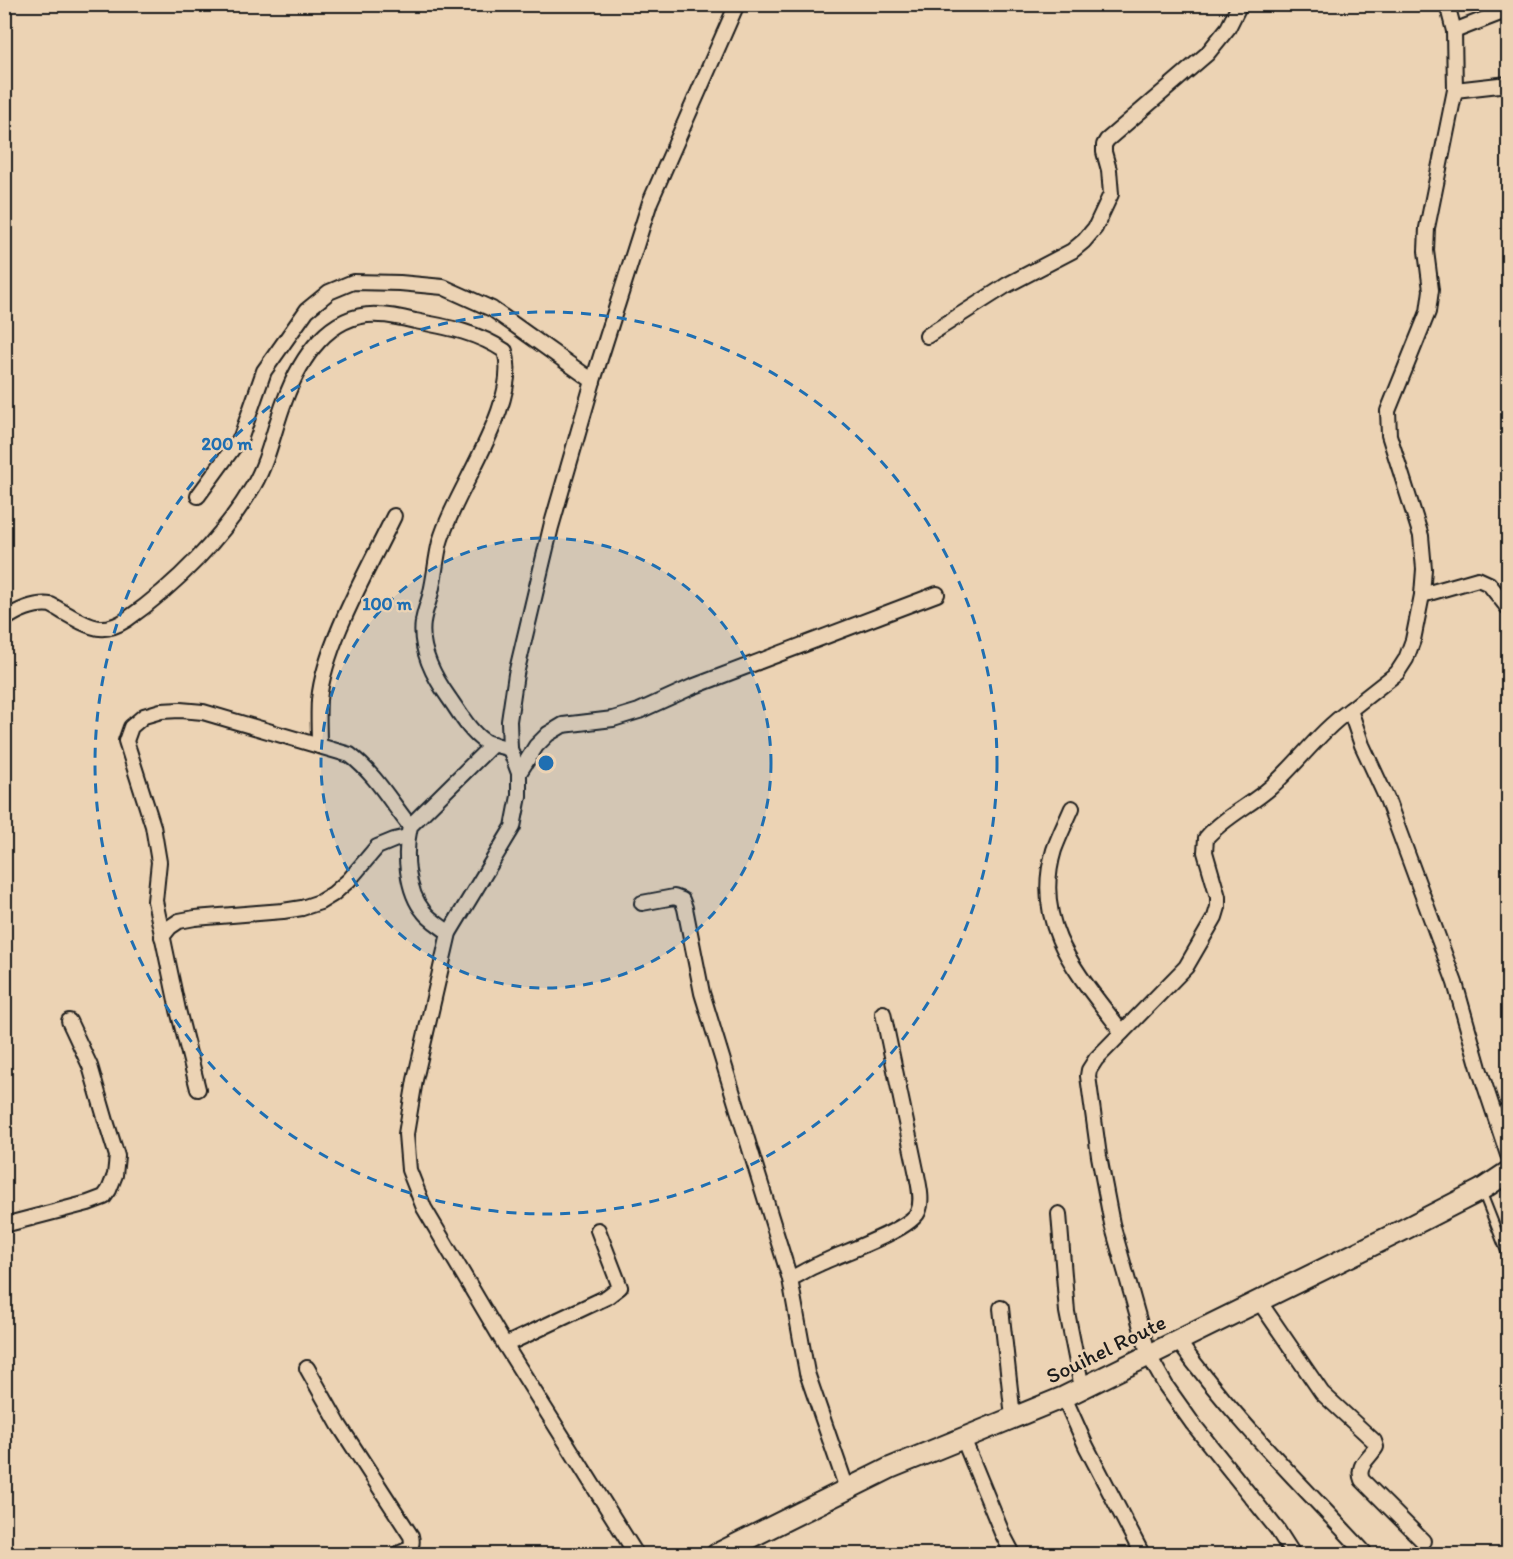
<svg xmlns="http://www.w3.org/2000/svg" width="1513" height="1559" font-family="Itim,sans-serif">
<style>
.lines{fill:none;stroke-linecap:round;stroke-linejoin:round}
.service-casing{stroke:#1c1c1c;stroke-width:11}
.minor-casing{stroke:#1c1c1c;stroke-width:18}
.secondary-casing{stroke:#1c1c1c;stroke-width:24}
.service{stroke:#ecd3b4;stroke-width:7}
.minor{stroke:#ecd3b4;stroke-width:14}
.secondary{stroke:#ecd3b4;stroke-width:20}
.ring{fill:none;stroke:#1f6fb2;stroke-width:3;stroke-dasharray:10 8}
.labels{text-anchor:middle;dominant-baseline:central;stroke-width:4.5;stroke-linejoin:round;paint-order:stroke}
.street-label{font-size:22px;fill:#1c1c1c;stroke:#ecd3b4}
.centre{fill:#1f6fb2;stroke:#ecd3b4;stroke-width:3}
.ring-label{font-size:18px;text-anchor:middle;font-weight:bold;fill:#1f6fb2;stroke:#ecd3b4;stroke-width:4.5;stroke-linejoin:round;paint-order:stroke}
</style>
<rect width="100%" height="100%" fill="#ecd3b4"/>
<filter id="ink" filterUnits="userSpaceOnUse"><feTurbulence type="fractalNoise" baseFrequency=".0167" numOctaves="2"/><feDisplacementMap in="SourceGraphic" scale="12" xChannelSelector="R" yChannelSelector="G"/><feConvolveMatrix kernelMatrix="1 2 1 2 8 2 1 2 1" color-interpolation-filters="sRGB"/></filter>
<g filter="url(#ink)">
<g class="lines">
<!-- service casing -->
<g class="service-casing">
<polyline id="service" points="1482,1192 1508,1258"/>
</g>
<!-- minor casing -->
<g class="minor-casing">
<g id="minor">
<polyline points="1447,4 1454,31 1455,90 1427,228 1426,251 1431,290 1428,312 1388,411 1389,435 1421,536 1424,569 1422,595 1413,640 1406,659 1397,673 1350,710 1362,745 1387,799 1455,983 1479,1068 1508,1155"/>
<polyline points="1454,31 1508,10"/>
<polyline points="1455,90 1508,84"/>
<polyline points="927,336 1007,285 1072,251 1084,241 1095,228 1111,194 1109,170 1104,152 1104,145 1107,140 1207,54 1228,28 1240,4"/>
<polyline points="198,496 241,437 264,371 307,310 329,292 353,282 400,283 443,287 492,309 593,381"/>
<polyline points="1422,595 1478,579 1489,584 1508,608"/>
<path d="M4,620C16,611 36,602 51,605C55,607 60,610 63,612C86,624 100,637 126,620C175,586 224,536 254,485C269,459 274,428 285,400C300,359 329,312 379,315C391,315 403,318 415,321C447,327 477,332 505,351C521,404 455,489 440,542C436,558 435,575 431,592C429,602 424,612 423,622C419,650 434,677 449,698C459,712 470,732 484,741C491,745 502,746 510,749"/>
<path d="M319,746C319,731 318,715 319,700C324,645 369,568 394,516"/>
<polyline points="519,773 536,746 548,734 563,725 613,719 639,711 692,687 937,594"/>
<path d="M1072,808C1066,822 1059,836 1054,850C1031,926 1080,976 1122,1032"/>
<polyline points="642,903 674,897 682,900 685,908 702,993 790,1279 807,1373 847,1489"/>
<path d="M449,933C441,926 430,920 424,912C406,891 404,852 410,826L493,744"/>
<polyline points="162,937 170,927 179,921 195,918 283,911 302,908 320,902 333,894 349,880 377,847 394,840 407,837"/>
<path d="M198,1089L178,1010L155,901L159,862L153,826L126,741L131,727L144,716L161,711L180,710L203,712L350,755C376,775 390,801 410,826"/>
<polyline points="1059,1214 1067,1312 1082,1388"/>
<polyline points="4,1225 88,1203 104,1197 109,1190 115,1175 117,1156 106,1121 90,1066 69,1021"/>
<path d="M790,1279C800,1274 809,1268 819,1264C839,1254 910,1230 918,1212C923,1201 919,1186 917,1175L883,1013"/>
<path d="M1259,1301L1322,1393L1374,1441L1376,1447C1369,1459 1356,1465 1362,1480L1423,1541"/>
<polyline points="1001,1308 1013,1417"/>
<path d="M1178,1341C1232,1417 1301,1484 1364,1552"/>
<polyline points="505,1345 607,1297 620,1287 598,1230"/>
<path d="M307,1368L339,1425L411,1536C414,1548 408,1550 398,1554"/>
<polyline points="1064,1397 1086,1446 1142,1554"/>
<polyline points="963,1438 1002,1533 1013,1554"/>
<polyline points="636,1554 505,1345 424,1208 409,1170 406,1134 415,1080 449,933 513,827 519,796 519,773 510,749 509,721 516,674 551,527 593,381 650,202 737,4"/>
<path d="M1293,1554L1277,1529L1193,1424L1166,1386L1149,1356L1112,1224L1099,1156L1088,1076L1089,1070L1096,1059L1186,967L1215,917L1218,907V897L1205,852L1206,838C1224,817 1251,805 1271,787C1299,762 1320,731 1350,710"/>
</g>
</g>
<!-- secondary casing -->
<g class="secondary-casing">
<polyline id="secondary" points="717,1554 890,1468 1064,1397 1401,1231 1481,1190 1508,1172"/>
</g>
<!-- service -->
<use href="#service" class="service"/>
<!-- minor -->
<use href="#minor" class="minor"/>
<!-- secondary -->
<use href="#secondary" class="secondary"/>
</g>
</g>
<!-- distance rings -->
<circle cx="546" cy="763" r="225" fill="#1f6fb2" fill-opacity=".12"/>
<g class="ring">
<circle cx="546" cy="763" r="225"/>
<circle cx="546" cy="763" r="451"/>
</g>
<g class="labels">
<!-- street labels -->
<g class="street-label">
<text transform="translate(1106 1349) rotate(-26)">Souihel Route</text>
</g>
</g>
<circle cx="546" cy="763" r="9" class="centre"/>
<g class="ring-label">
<text x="227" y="450">200 m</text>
<text x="387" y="610">100 m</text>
</g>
<!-- margin -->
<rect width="1513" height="1559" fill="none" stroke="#ecd3b4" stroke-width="24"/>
<rect x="12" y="12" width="1489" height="1535" fill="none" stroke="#1c1c1c" stroke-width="2" filter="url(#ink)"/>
</svg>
